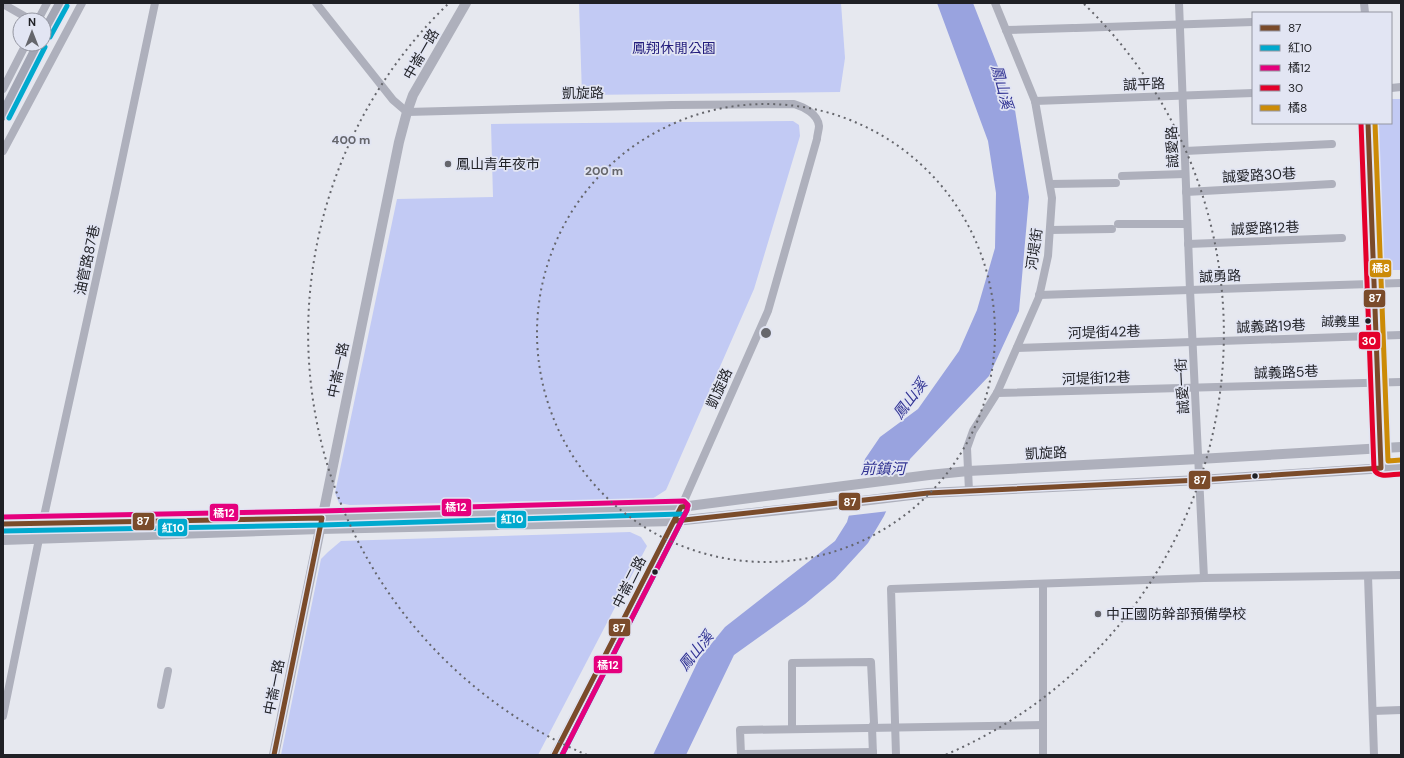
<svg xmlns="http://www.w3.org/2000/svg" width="1404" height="758" font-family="'DM Sans','Noto Sans TC',sans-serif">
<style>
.green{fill:#c2caf4}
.water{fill:#99a3df}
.pier{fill:#e6e8ef}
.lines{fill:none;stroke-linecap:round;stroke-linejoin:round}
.minor{stroke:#aeb0bc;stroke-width:8}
.tertiary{stroke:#aeb0bc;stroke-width:10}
.secondary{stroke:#a3a6b4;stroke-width:11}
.bus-1-casing{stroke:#e2e5f3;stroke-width:8}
.bus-2-casing{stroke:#e2e5f3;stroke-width:8}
.bus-3-casing{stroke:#e2e5f3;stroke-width:8}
.bus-4-casing{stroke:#e2e5f3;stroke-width:8}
.bus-5-casing{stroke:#e2e5f3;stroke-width:8}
.bus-1{stroke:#7a4b2a;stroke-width:5}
.bus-2{stroke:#00a9ce;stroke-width:5}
.bus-3{stroke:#e5007d;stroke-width:5}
.bus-4{stroke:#e4002b;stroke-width:5}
.bus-5{stroke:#cc8b07;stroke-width:5}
.ring{fill:none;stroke:#65666c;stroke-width:2;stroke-dasharray:2 4}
.poi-dot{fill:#65666c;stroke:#e2e5f3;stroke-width:1.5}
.bus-dot{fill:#1f2025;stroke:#e2e5f3;stroke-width:1.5}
.labels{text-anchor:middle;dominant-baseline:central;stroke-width:3.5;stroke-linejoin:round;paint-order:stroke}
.bus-label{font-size:13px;fill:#1f2025;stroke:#e2e5f3;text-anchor:end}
.park-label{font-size:14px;fill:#221c7c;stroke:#e2e5f3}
.street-label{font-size:14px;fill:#1f2025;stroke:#e2e5f3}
.poi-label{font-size:14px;fill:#1f2025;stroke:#e2e5f3;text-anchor:start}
.water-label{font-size:15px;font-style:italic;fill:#313393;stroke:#e2e5f3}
.centre{fill:#65666c;stroke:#e2e5f3;stroke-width:2}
.ring-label{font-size:12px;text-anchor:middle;font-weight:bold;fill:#65666c;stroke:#e2e5f3;stroke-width:3.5;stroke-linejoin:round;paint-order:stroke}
.line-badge{stroke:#e2e5f3;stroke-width:1.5}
.badge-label{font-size:11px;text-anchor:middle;font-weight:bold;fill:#fff}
</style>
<rect width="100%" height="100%" fill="#e6e8ef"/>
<!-- green -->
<g class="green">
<polygon points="579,3 841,3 845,58 840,92 582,95"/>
<polygon points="1391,99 1401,99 1401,270 1391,270 1382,262 1376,123 1391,123"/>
<polygon points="793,121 799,125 800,136 754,289 666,490 652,499 350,505 339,503 335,493 397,199 493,197 491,124"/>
<polygon points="630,532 641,537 647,546 538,755 281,755 321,559 328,552 341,541"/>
</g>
<!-- water -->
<polygon class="water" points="937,3 973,3 1015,110 1029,197 1019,311 989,376 910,459 884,516 868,543 835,579 805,604 734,655 686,755 653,755 699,659 725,627 835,541 847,522 865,459 880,437 918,409 959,351 977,310 995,248 996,193 988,141"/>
<!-- pier -->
<polygon class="pier" points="910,464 889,511 846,516 859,472"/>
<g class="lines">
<!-- minor -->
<g class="minor">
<path d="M316,3L393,100L407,112L672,105L794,104C804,107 818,114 819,126C819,130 817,135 817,139L768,311L675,521L554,755"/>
<polyline points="1179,3 1190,290 1204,578"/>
<polyline points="1364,3 1365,13"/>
<polyline points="3,4 31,20"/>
<polyline points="38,20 47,3"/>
<polyline points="1076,28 1253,22"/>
<polyline points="1006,30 1073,28"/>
<polyline points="1391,88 1401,87"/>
<polyline points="3,89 26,44"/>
<polyline points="1035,101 1253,93"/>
<polyline points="1368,123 1377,383 1381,468"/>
<polyline points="3,151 82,3"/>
<polyline points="1185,151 1332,144"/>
<polyline points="1122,176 1185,174"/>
<polyline points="1050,184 1116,183"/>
<polyline points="1186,192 1332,184"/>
<polyline points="1118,224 1187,224"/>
<polyline points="1050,230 1112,229"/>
<polyline points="1188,244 1342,238"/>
<polyline points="1039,295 1401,283"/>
<polyline points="1017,348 1401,335"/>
<polyline points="997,393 1401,382"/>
<polyline points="969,491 967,448 973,431 997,393 1039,297 1048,256 1052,198 1035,101 995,3"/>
<polyline points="1368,576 1374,755"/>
<polyline points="1043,584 1043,755"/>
<polyline points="161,705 168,671"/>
<polyline points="1373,711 1401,710"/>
<polyline points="3,716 39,539 115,193 155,3"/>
<polyline points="792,729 792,663 871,662 874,723 872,727 873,755"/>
<polyline points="741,754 873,752"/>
<polyline points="741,755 740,730 1043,725"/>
<polyline points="896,755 891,589 1204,578 1401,575"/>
</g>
<!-- tertiary -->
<g class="tertiary">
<polyline points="3,524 322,518 681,507 929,475 968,471 1199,459 1401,447"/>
<polyline points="3,540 320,529 675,521 828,505 928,493 1200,480 1401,467"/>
<polyline points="274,755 399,142 407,112 413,95 466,3"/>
</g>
<!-- secondary -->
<g class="secondary">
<polyline points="44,34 61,3"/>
<polyline points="3,115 39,44"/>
</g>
<!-- bus-1 casing -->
<g class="bus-1-casing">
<g id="bus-1">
<polyline points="675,521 928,493 1200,480 1381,468 1368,123"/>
<polyline points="3,524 322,518 274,755"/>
<polyline points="554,755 681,507 688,506"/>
</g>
</g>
<!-- bus-2 casing -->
<g class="bus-2-casing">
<g id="bus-2">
<polyline points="50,37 67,6"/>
<polyline points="9,118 45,47"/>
<polyline points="3,531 322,525 681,514"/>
<polyline points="562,755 687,510"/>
</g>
</g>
<!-- bus-3 casing -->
<g class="bus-3-casing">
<polyline id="bus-3" points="3,517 322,511 684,501 688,505 687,510 562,755"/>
</g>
<!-- bus-4 casing -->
<g class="bus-4-casing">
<path id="bus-4" d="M1361,123L1374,469C1378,479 1392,474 1401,474"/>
</g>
<!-- bus-5 casing -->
<g class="bus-5-casing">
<polyline id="bus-5" points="1375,123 1388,461 1401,460"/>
</g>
<!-- bus-1 -->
<use href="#bus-1" class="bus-1"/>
<!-- bus-2 -->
<use href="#bus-2" class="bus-2"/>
<!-- bus-3 -->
<use href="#bus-3" class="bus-3"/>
<!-- bus-4 -->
<use href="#bus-4" class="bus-4"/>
<!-- bus-5 -->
<use href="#bus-5" class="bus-5"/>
</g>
<!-- distance rings -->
<g class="ring">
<circle cx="766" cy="333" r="229"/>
<path d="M587 755A458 458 0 0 1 448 4M1084 4A458 458 0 0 1 945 755"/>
</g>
<!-- markers -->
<g class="poi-dot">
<circle cx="448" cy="164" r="4"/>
<circle cx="1098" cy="614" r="4"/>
</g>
<g class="bus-dot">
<circle cx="1368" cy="321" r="3.5"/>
<circle cx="1255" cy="476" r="3.5"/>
<circle cx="655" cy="572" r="3.5"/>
</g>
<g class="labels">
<!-- bus labels -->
<g class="bus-label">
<text x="1360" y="321">誠義里</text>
</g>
<!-- park labels -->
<g class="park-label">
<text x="674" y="48">鳳翔休閒公園</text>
</g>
<!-- street labels -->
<g class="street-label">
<text transform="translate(421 54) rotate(-60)">中崙一路</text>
<text transform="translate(1144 84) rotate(-2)">誠平路</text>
<text transform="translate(583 93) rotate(-1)">凱旋路</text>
<text transform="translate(1172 147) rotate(-92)">誠愛路</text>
<text transform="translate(1259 175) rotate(-3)">誠愛路30巷</text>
<text transform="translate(1265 228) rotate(-2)">誠愛路12巷</text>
<text transform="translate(1034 249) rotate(-82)">河堤街</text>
<text transform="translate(87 260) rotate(-78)">油管路87巷</text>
<text transform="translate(1220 276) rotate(-2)">誠勇路</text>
<text transform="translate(1271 326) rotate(-2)">誠義路19巷</text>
<text transform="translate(1104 332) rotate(-2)">河堤街42巷</text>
<text transform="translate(338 370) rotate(-78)">中崙一路</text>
<text transform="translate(1286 372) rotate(-2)">誠義路5巷</text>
<text transform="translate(1096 378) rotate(-2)">河堤街12巷</text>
<text transform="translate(1182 386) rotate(-93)">誠愛一街</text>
<text transform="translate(719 388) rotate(-66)">凱旋路</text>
<text transform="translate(1046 453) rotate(-3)">凱旋路</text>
<text transform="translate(629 582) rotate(-63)">中崙二路</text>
<text transform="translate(274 687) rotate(-79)">中崙一路</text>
</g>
<!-- poi labels -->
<g class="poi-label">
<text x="456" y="164">鳳山青年夜市</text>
<text x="1106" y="614">中正國防幹部預備學校</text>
</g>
<!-- water labels -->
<g class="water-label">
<text transform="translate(1002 87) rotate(75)">鳳山溪</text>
<text transform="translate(910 399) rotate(-53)">鳳山溪</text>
<text x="883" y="469">前鎮河</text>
<text transform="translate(696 651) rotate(-51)">鳳山溪</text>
</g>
</g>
<circle cx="766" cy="333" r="6" class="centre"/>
<g class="ring-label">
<text x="351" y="144">400 m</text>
<text x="604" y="175">200 m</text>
</g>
<g class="line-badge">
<rect x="1369" y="259" width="23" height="19" rx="4" fill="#cc8b07"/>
<rect x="1363" y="289" width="23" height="19" rx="4" fill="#7a4b2a"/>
<rect x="1358" y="331" width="23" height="19" rx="4" fill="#e4002b"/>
<rect x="1188" y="470" width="23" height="20" rx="4" fill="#7a4b2a"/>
<rect x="838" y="492" width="23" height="19" rx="4" fill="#7a4b2a"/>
<rect x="441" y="498" width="31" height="19" rx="4" fill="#e5007d"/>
<rect x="209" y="503" width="30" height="19" rx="4" fill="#e5007d"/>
<rect x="496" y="510" width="31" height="19" rx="4" fill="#00a9ce"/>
<rect x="132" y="512" width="23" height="19" rx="4" fill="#7a4b2a"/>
<rect x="157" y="518" width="31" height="19" rx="4" fill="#00a9ce"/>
<rect x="608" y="618" width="23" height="19" rx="4" fill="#7a4b2a"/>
<rect x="593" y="655" width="30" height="19" rx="4" fill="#e5007d"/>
</g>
<g class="badge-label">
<text x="1381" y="272">橘8</text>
<text x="1375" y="302">87</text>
<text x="1369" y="345">30</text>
<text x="1200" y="484">87</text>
<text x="850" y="506">87</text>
<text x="456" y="511">橘12</text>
<text x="224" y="517">橘12</text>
<text x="512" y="523">紅10</text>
<text x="143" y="525">87</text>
<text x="173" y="532">紅10</text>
<text x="619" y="632">87</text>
<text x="608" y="669">橘12</text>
</g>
<!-- border -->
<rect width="1404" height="758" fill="none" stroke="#1f2025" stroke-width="8"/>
<!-- legend -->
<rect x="1252" y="12" width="140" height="112" fill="#e2e5f3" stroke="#9496a1"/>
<rect x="1260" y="25" width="20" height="6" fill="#7a4b2a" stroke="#9496a1"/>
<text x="1288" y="32" font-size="12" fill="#1f2025">87</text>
<rect x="1260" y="45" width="20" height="6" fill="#00a9ce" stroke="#9496a1"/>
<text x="1288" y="52" font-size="12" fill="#1f2025">紅10</text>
<rect x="1260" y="65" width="20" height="6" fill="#e5007d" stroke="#9496a1"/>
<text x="1288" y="72" font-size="12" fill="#1f2025">橘12</text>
<rect x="1260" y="85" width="20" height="6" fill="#e4002b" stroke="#9496a1"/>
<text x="1288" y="92" font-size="12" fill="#1f2025">30</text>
<rect x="1260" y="105" width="20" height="6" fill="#cc8b07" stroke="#9496a1"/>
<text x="1288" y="112" font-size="12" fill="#1f2025">橘8</text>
<!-- north arrow -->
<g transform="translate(32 32)"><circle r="19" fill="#e2e5f3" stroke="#9496a1"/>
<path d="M0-3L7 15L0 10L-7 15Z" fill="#65666c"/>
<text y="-6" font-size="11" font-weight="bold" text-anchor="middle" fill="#1f2025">N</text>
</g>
</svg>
